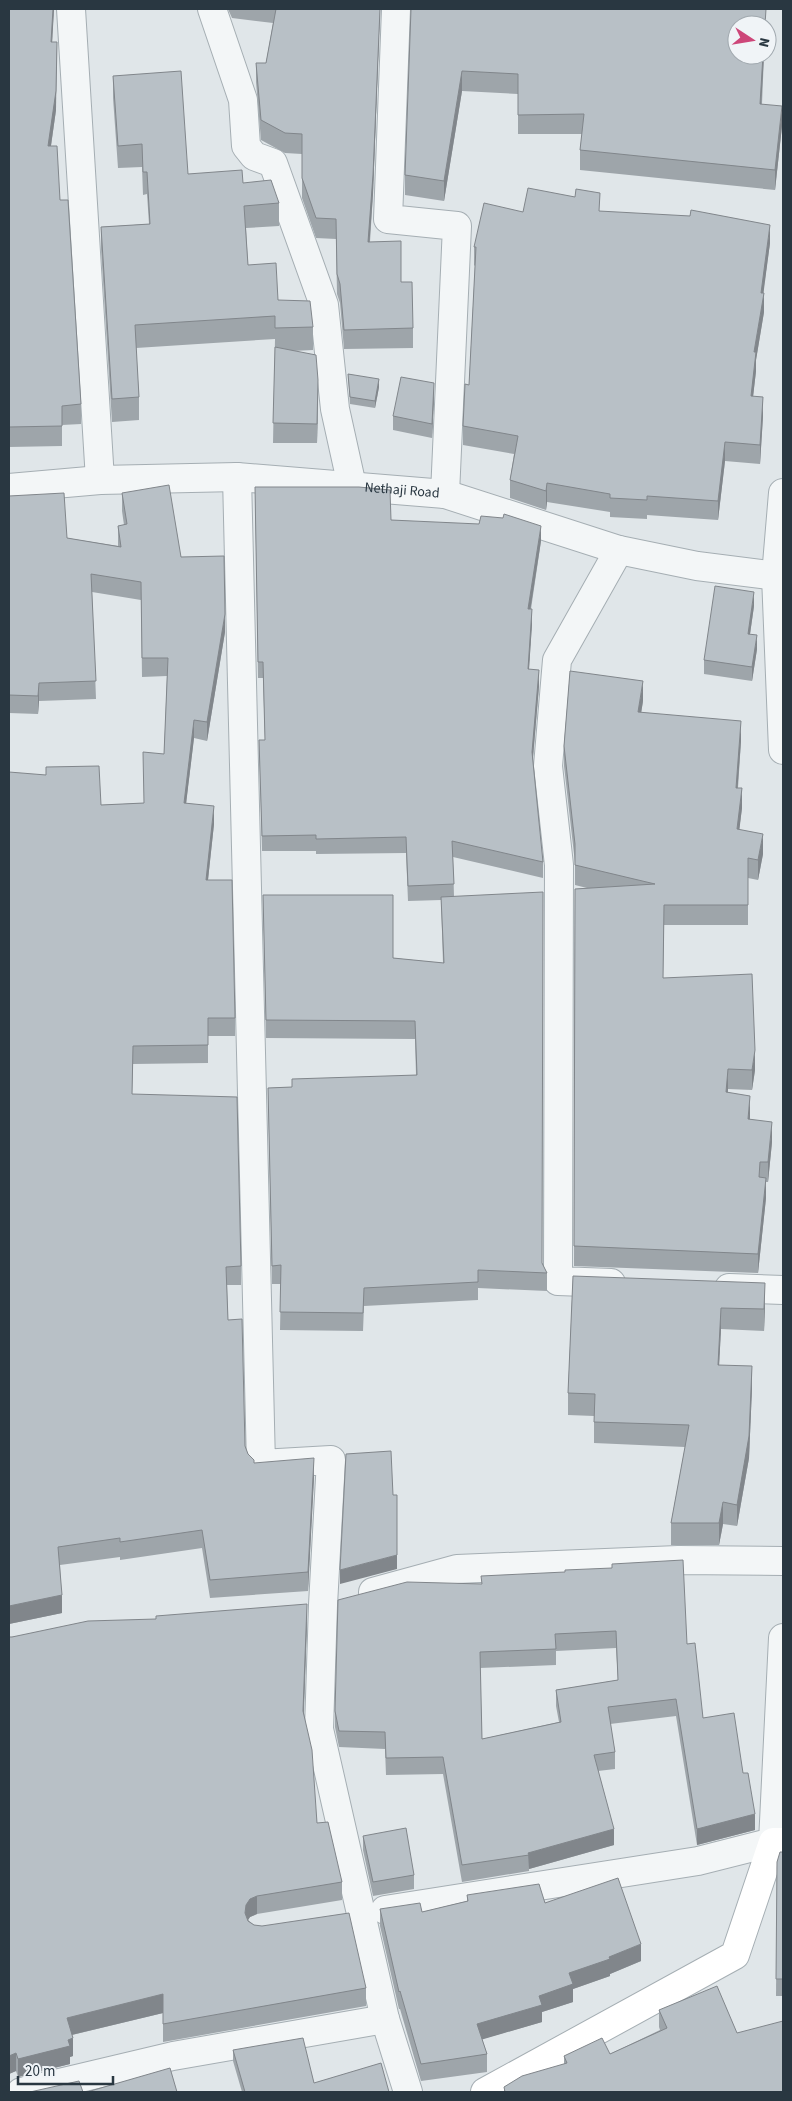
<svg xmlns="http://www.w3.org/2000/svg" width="792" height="2101" font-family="'Source Sans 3',sans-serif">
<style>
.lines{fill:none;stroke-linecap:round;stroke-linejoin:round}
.street-casing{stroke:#a5aeb3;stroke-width:30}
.secondary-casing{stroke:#a5aeb3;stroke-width:30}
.street{stroke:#f3f6f7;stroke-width:28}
.secondary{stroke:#fff;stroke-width:28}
.wall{fill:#9ea5aa;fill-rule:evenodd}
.shaded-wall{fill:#81868b}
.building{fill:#b8c0c6;stroke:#81868b;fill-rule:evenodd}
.labels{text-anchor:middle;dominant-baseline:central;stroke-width:4;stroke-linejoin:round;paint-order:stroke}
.street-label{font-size:14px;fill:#293741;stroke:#f0f4f7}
</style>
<rect width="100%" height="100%" fill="#e0e6e9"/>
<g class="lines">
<!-- street casing -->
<g class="street-casing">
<g id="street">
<polyline points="71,9 100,480"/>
<polyline points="212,9 243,100 246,146 254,156 273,163 324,305 335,409 352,486"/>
<polyline points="396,9 388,219 457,226 445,494"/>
<polyline points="237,477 261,1464 331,1460 323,1605 319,1729 385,2019 408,2092"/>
<path id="s1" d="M9,488L100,480L237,477L445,494L619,550L697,566L776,576L783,573"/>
<polyline points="783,493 776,576 783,750"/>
<polyline points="611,1283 558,1281 559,865 548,766 557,660 619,550"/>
<polyline points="729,1288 783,1290"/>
<polyline points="373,1592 457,1569 678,1560 783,1561"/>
<polyline points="385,1910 698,1861 773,1842 783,1638"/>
<polyline points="21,2092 173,2056 385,2019"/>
</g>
</g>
<!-- secondary casing -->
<g class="secondary-casing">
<polyline id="secondary" points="485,2092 735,1955 773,1842 783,1842"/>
</g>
<!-- street -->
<use href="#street" class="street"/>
<!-- secondary -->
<use href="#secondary" class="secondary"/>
</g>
<!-- wall -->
<g class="wall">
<polygon points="9,9 54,9 52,42 56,110 51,146 60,200 81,404 81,424 62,425 62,446 9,447"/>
<polygon points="228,9 380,9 373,194 370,242 401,282 413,328 413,348 344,349 340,303 337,294 336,239 316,238 302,198 302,154 285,153 261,140 256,82 256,63 266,63 273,23 232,18"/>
<polygon points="411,9 766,25 737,55 764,55 762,104 782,126 775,190 580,170 580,150 582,134 518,134 518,94 462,91 444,201 405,195 405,175"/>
<polygon points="113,76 188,174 243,183 279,203 279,226 246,228 248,265 278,300 313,327 313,350 292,351 318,400 317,443 273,443 275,339 136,348 139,397 139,420 112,422 101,249 101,227 149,224 147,194 143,195 142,167 118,168 113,98"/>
<polygon points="600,211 770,243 763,293 764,312 756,360 756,371 753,396 763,416 760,464 725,461 718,520 647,515 647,519 610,517 610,512 547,502 546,510 510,498 510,480 514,454 463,445 463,426 469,385 475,266 474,265 474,247 523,212"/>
<polygon points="348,374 379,387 375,408 350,404"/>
<polygon points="434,397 432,438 393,430 393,416"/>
<polygon points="255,487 391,520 541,541 531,609 532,624 529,669 539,686 533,759 543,862 543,878 453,857 454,897 542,1263 547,1273 547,1291 478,1288 478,1300 364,1306 363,1331 280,1330 281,1284 272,1284 268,1088 292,1087 416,1075 415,1039 266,1038 263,895 393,958 443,963 441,900 408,901 406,853 316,854 316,851 262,851 259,740 265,740 263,678 258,678"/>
<polygon points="122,493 181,557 225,632 207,741 194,738 186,803 214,824 208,880 235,1018 235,1036 208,1036 208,1063 133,1064 132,1094 241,1266 241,1285 227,1285 228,1320 245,1446 248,1454 254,1463 314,1477 308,1591 210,1598 202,1548 120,1560 120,1557 60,1565 62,1613 9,1624 101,805 144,803 164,754 167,676 142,677 141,600 92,592 96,699 39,701 38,714 9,713 9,496 67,538 118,546 118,526 124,525 122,511"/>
<polygon points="754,606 750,634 757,649 752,681 704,674 704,660"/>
<polygon points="643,701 641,713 741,741 738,788 742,808 739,830 763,854 758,880 748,878 748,925 664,925 663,978 755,1070 752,1090 728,1089 728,1092 750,1116 750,1119 772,1142 768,1182 766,1182 766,1198 758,1273 574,1266 575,889 587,888 575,885 575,863 564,766 564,746"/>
<polygon points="573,1276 765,1305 764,1331 721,1329 719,1365 752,1388 749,1458 737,1526 723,1524 719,1545 671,1545 671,1523 685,1447 594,1443 594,1416 568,1415 568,1393"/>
<path d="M407,1582L687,1644L703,1718L743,1773L755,1830L697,1845L676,1716L610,1724L615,1752V1769L598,1771L614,1845L529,1869V1871L462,1882L443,1774L386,1775L385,1749L339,1747L335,1727V1711ZM616,1648L618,1680L556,1690V1706L559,1722L482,1739L480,1668L556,1665V1651Z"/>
<polygon points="307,1622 304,1713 317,1823 342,1882 342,1900 257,1914 250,1917 248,1920 254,1925 366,1988 366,2006 163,2042 163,2013 72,2035 73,2056 70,2057 70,2064 18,2077 16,2071 9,2074 9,1637"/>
<polygon points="363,1836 414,1875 414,1889 373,1896 363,1850"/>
<polygon points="783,1852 783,1996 776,1996 777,1862"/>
<polygon points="467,1895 545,1903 641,1961 610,1974 610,1976 573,1989 573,2002 542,2012 542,2022 482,2039 487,2054 487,2072 421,2081 400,2009 399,2009 380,1926 380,1909 422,1912 467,1901"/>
<polygon points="659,2010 737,2033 783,2092 504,2092 504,2087 564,2064 564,2056 610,2054 660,2030 659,2027"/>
<polygon points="233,2050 314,2083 389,2092 242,2092 233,2061"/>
</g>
<!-- shaded-wall -->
<g class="shaded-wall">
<polygon points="53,9 54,9 51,62 51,42"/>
<polygon points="380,9 373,194 368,262 368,242"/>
<polygon points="57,42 56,110 48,166 48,146"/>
<polygon points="763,55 764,55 760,124 760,104"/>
<polygon points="462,71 462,91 444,201 444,181"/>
<polygon points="782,106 782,126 775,190 775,170"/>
<polygon points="770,225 770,243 761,312 761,293"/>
<polygon points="764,293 764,312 756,360 756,371 751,415 751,396 754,352"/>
<polygon points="379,379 379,387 375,408 375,401"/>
<polygon points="318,380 318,400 317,443 317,424"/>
<polygon points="434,383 434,397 432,438 432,424"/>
<polygon points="763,397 763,416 760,464 760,445"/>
<polygon points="725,442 725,461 718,520 718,501"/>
<polygon points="547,483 547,502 546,510 546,491"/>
<polygon points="541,526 541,541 528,624 528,609"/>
<polygon points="754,592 754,606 748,648 748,634"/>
<polygon points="532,609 532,624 528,684 528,669"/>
<polygon points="225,614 225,632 207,741 207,722"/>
<polygon points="757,635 757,649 752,681 752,667"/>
<polygon points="539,670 539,686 532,768 532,752"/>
<polygon points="643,681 643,701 638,732 638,712"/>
<polygon points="39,683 39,701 38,714 38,696"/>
<polygon points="194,720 194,738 184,821 184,803"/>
<polygon points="741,721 741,741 736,808 736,788"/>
<polygon points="742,788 742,808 737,849 737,829"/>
<polygon points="214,806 214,824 206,898 206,880"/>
<polygon points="763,834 763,854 758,880 758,860"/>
<polygon points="755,1050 755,1070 752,1090 752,1070"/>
<polygon points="728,1069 728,1089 726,1112 726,1092"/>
<polygon points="750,1096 750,1116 748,1139 748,1119"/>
<polygon points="772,1122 772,1142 768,1182 768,1162"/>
<polygon points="766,1178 766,1198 758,1273 758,1254"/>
<polygon points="765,1283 765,1305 764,1331 764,1309"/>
<polygon points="721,1308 721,1329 718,1386 718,1365"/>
<polygon points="752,1366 752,1388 749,1458 737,1526 737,1505"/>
<polygon points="314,1458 314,1477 308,1591 308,1572"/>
<polygon points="723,1502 723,1524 719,1545 719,1523"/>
<polygon points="397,1555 397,1569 340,1584 340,1570"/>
<polygon points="62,1595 62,1613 9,1624 9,1606"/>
<polygon points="307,1604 307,1622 303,1729 303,1711"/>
<polygon points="755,1814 755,1830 697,1845 697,1829"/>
<polygon points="614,1829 614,1845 529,1869 528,1853"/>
<polygon points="257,1896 257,1914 250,1917 246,1923 245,1913 246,1905 250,1899"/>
<polygon points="641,1944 641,1961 610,1974 610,1976 573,1989 573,2002 542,2012 542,2022 477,2041 477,2024 539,1996 569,1973"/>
<polygon points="163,1994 163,2013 67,2036 67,2018"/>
<polygon points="73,2038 73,2056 70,2057 70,2064 18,2077 18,2059"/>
<polygon points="16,2053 16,2071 9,2074 9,2056"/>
</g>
<!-- building -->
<g class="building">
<polygon points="9,9 53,9 51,42 57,42 56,91 48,146 57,146 60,200 68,200 81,404 62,406 62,426 9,427"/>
<polygon points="276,9 380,9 373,175 368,242 401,241 401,282 412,282 413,328 344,330 340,284 337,274 336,219 316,218 302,178 302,134 285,133 261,120 256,63 266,63"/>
<polygon points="411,9 766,9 765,25 737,25 737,55 763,55 760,104 782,106 775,170 580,150 584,114 518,115 518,74 462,71 444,181 405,175"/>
<polygon points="181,71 188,174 242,170 243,183 271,180 279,203 244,206 248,265 276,263 278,300 310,301 313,327 275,328 275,316 135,325 139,397 112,399 101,227 150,224 147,172 143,172 142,144 118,146 113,76"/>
<polygon points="528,188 575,197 576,189 600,193 599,211 690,216 691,210 770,225 761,293 764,293 754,352 756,352 751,396 763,397 760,445 725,442 718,501 647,496 647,500 610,498 610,494 547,483 546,491 510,480 518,436 463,426 465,384 469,385 476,247 474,247 484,203 523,212"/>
<polygon points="275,347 316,355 318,380 317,424 273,423"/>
<polygon points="348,374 379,379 375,401 350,397"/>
<polygon points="401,377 434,383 432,424 393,416"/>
<polygon points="169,485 181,557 224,556 225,614 207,722 194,720 184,803 214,806 206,880 232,880 235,1018 208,1018 208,1045 133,1046 132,1094 237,1097 241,1266 226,1267 228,1320 242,1319 245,1446 248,1454 254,1460 254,1463 314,1458 308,1572 210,1580 202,1530 120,1542 120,1538 58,1547 62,1595 9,1606 9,772 46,775 46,767 99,766 101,805 144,803 143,752 164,754 168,658 142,658 141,582 91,574 96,681 39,683 38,696 9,695 9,496 64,493 67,538 121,547 118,526 127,524 122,493"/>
<polygon points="255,487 359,487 390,490 391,520 479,524 481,516 503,518 504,514 541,526 528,609 532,609 528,669 539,670 532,752 543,862 452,841 454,884 408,886 406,837 316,839 316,835 262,836 259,740 265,740 263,662 258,662"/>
<polygon points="715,586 754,592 748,634 757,635 752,667 704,660"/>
<polygon points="570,671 643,681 638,712 741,721 736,788 742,788 737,829 763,834 758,860 748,858 748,905 664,905 663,978 752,974 755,1050 752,1070 728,1069 726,1092 750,1096 748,1119 772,1122 768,1162 760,1162 759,1177 766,1178 758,1254 574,1246 575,889 655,884 575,865 575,844 564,746"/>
<polygon points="543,892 542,1263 547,1273 478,1270 478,1282 364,1288 363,1313 280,1312 281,1265 272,1266 268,1088 292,1087 292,1079 417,1075 415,1021 266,1020 263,895 393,895 393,958 444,963 441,897"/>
<polygon points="573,1276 765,1283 764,1309 721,1308 718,1365 752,1366 749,1436 737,1505 723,1502 719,1523 671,1523 689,1425 594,1422 595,1394 568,1393"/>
<polygon points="391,1451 393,1495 397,1495 397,1555 340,1570 346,1454"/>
<path d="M683,1560L687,1644L695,1643L703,1718L734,1713L743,1773H748L755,1814L697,1829L676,1699L608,1707L615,1752L594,1755L614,1829L528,1853L529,1855L462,1865L443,1757L386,1758L385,1732L339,1731L335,1711L338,1600L407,1582L482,1584L481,1576L565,1572V1570L612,1568V1564ZM616,1631L618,1680L556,1690L561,1722L482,1739L480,1652L556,1649L555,1634Z"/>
<polygon points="307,1604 303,1711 312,1750 317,1823 328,1822 342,1882 257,1896 250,1899 246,1905 245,1913 248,1921 254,1925 262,1926 349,1913 366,1988 163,2024 163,1994 67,2018 73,2038 68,2040 70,2046 18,2059 16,2053 9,2056 9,1637 12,1637 88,1621 156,1619 156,1616"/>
<polygon points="406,1828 414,1875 373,1882 363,1836"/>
<polygon points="780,1852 783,1852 783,1979 776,1979 777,1862"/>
<polygon points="618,1878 641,1944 609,1957 610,1959 569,1973 573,1984 539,1996 542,2005 477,2024 487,2054 421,2064 400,1991 399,1992 380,1909 420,1903 422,1912 468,1901 467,1895 539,1884 545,1903"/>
<polygon points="717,1986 737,2033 783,2021 783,2092 505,2092 504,2087 522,2076 567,2063 564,2056 602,2038 610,2054 667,2028 659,2010"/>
<polygon points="303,2038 314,2083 381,2063 389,2092 245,2092 233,2050"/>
<polygon points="170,2068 177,2092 87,2092"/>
<polygon points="79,2081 83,2092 30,2092"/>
</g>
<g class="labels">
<!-- street labels -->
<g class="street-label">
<text stroke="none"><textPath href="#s1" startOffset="394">Nethaji Road</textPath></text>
</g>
</g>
<!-- border -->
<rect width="792" height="2101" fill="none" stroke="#293741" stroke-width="20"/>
<!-- north arrow -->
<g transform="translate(752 40) rotate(102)"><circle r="24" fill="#f0f4f7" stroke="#a0a8ae"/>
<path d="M0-4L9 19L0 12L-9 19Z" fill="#cd4679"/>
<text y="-8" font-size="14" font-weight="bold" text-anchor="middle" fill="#293741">N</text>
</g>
<!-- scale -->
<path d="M18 2076v8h95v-8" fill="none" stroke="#293741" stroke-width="2.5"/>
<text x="25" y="2076" font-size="15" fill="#293741" stroke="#f0f4f7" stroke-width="4" paint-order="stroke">20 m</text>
</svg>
